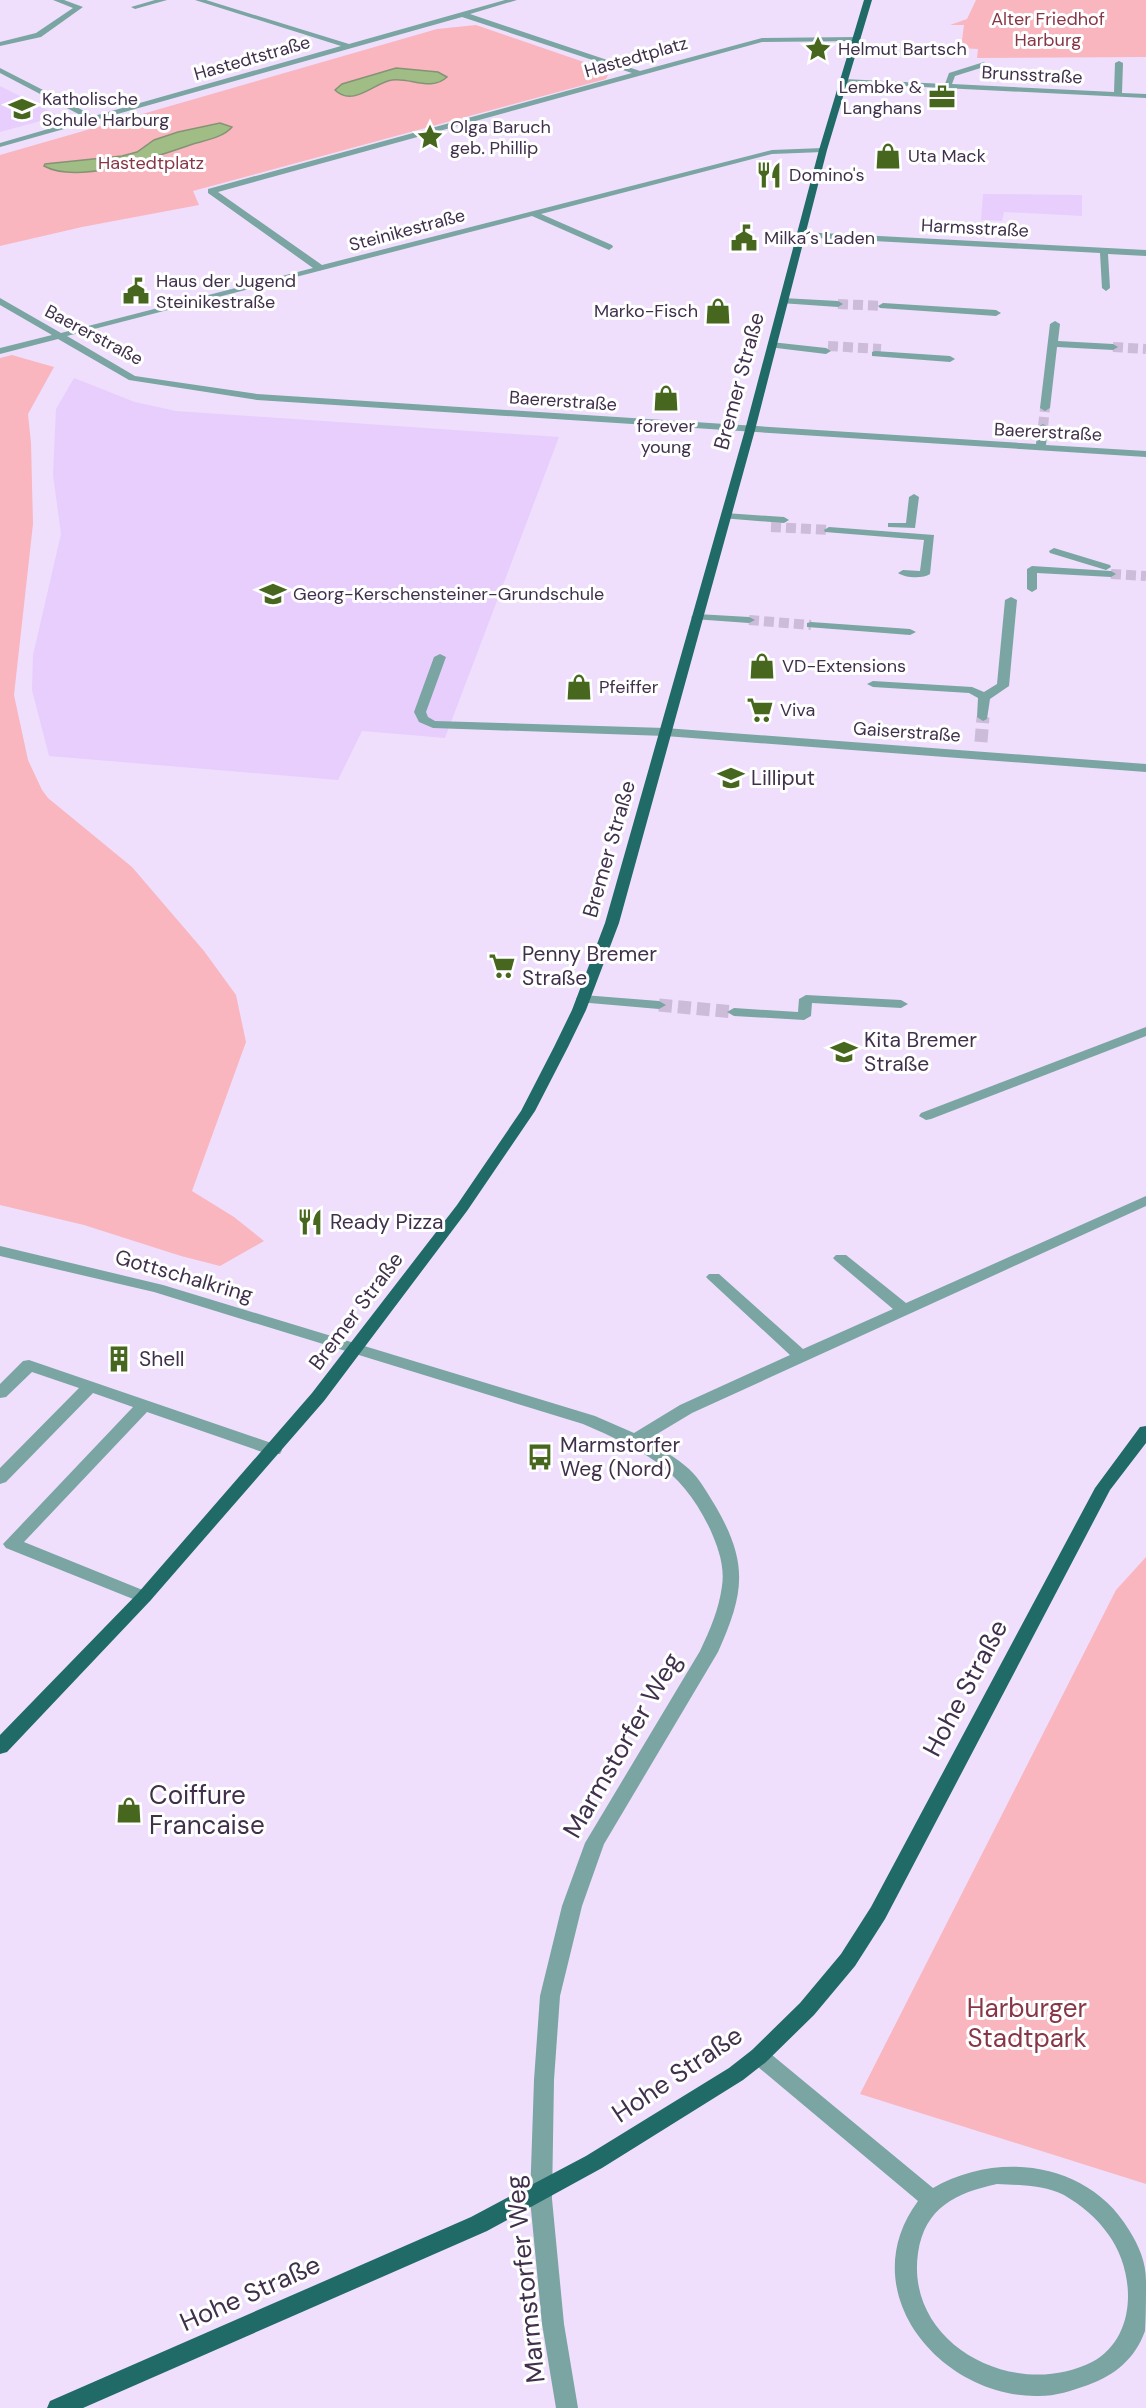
<svg xmlns="http://www.w3.org/2000/svg" width="1146" height="2408" font-family="'DM Sans',sans-serif">
<style>
.built{fill:#e8cefc}
.green{fill:#f9b6bf}
.water{fill:#a1bd86;stroke:#849375;stroke-width:1.5}
.lines{fill:none;stroke-linecap:round;stroke-linejoin:round}
.minor-tunnel-far1{stroke:#ccbcd9;stroke-width:10;stroke-dasharray:10 5;stroke-linecap:butt}
.minor-tunnel{stroke:#ccbcd9;stroke-width:13;stroke-dasharray:13 6;stroke-linecap:butt}
.minor{fill:#7aa5a2;fill-rule:evenodd}
.major{fill:#206a67;fill-rule:evenodd}
.labels{text-anchor:middle;dominant-baseline:central;stroke-width:6;stroke-linejoin:round;paint-order:stroke}
.far-park-label{font-size:18px;fill:#873647;stroke:#fff}
.far-poi-label{font-size:18px;fill:#40304c;stroke:#fff;text-anchor:start}
.far-street-label{font-size:18px;fill:#40304c;stroke:#fff}
.street-label{font-size:21px;fill:#40304c;stroke:#fff}
.poi-label{font-size:21px;fill:#40304c;stroke:#fff;text-anchor:start}
.near-street-label{font-size:26px;fill:#40304c;stroke:#fff}
.near-poi-label{font-size:26px;fill:#40304c;stroke:#fff;text-anchor:start}
.near-park-label{font-size:26px;fill:#873647;stroke:#fff}
</style>
<rect width="100%" height="100%" fill="#efdffc"/>
<!-- built -->
<g class="built">
<polygon points="0,86 30,101 59,116 0,132"/>
<polygon points="983,194 1082,195 1082,216 1004,212 1002,221 981,220"/>
<polygon points="74,378 135,402 176,411 559,437 445,738 362,731 338,780 49,756 32,690 33,655 61,534 53,475 56,409"/>
</g>
<!-- green -->
<g class="green">
<polygon points="976,0 1146,0 1146,57 977,58 978,49 961,48 964,25 950,25 967,19"/>
<polygon points="476,25 610,71 606,79 193,191 199,205 82,227 0,246 0,155 437,29"/>
<polygon points="12,355 54,367 28,414 31,443 33,524 14,695 28,760 42,790 48,798 132,867 204,951 236,995 246,1042 192,1191 234,1217 264,1241 220,1266 181,1256 84,1225 0,1205 0,358"/>
<polygon points="1146,1557 1146,2184 860,2094 1116,1590"/>
</g>
<!-- water -->
<g class="water">
<path d="M396,68L438,72L447,77C431,92 410,77 392,80C375,82 353,108 335,90L342,84Z"/>
<path d="M220,123L232,127C223,138 202,141 190,145C155,157 78,185 44,166L45,164L122,156L137,152L154,140L178,132Z"/>
</g>
<g class="lines">
<!-- minor-tunnel-far1 -->
<g class="minor-tunnel-far1">
<polyline points="838,304 883,306"/>
<polyline points="828,346 881,349"/>
<polyline points="1113,347 1146,349"/>
<polyline points="1043,427 1045,408"/>
<polyline points="771,527 829,530"/>
<polyline points="1111,574 1146,576"/>
<polyline points="749,620 811,625"/>
</g>
<!-- minor-tunnel -->
<g class="minor-tunnel">
<polyline points="981,742 983,717"/>
<polyline points="659,1005 734,1012"/>
</g>
<!-- minor -->
<g class="minor">
<polygon points="53,0 64,0 83,7 41,37 0,46 0,42 36,33 73,8"/>
<polygon points="155,0 167,0 135,9 131,7"/>
<polygon points="195,0 206,0 349,44 505,0 517,0 470,14 640,71 762,38 857,37 861,39 857,41 762,42 218,192 322,265 772,150 823,148 827,150 823,152 772,154 541,214 612,245 613,247 609,250 532,216 67,336 135,376 257,394 1036,444 1038,427 1043,424 1048,427 1046,445 1146,451 1146,457 257,400 129,380 58,339 0,354 0,348 52,335 0,305 0,298 61,333 313,268 208,193 208,189 632,73 462,17 0,147 0,143 86,118 0,73 0,68 94,116 341,46"/>
<polygon points="1119,61 1123,63 1122,93 1146,94 1146,98 844,83 840,81 844,79 945,84 949,73 984,62 987,66 955,76 952,84 1114,92 1115,63"/>
<polygon points="802,232 1146,250 1146,256 1108,254 1110,288 1106,291 1102,288 1100,253 799,237 799,233"/>
<polygon points="783,298 838,301 843,304 838,307 780,303 780,299"/>
<polygon points="883,303 996,310 1001,313 996,316 880,308 878,306"/>
<polygon points="1055,321 1060,324 1058,341 1113,344 1118,347 1113,350 1057,347 1050,408 1045,411 1040,408 1050,324"/>
<polygon points="771,342 826,348 831,351 826,354 768,347 768,343"/>
<polygon points="875,351 950,356 955,359 950,362 872,356 872,352"/>
<polygon points="914,494 919,497 915,528 888,527 888,523 906,523 909,497"/>
<polygon points="725,513 784,517 789,520 784,523 721,518 721,514"/>
<path d="M829,527L934,535L930,574C923,579 905,578 898,573L903,570L920,571L924,540L825,532L824,530Z"/>
<polygon points="1054,548 1110,565 1111,567 1106,570 1050,553 1049,551"/>
<polygon points="1032,566 1111,571 1116,574 1111,577 1037,573 1037,589 1032,592 1027,589 1027,569"/>
<polygon points="1011,597 1017,600 1009,686 990,699 987,719 983,721 977,717 978,698 969,693 873,687 867,684 873,681 972,687 984,692 997,684 1005,600"/>
<polygon points="697,614 749,617 755,620 749,623 693,619 691,617"/>
<polygon points="811,622 910,629 916,632 910,635 807,627 807,623"/>
<polygon points="440,654 446,657 426,712 428,717 435,721 665,728 1146,764 1146,772 665,736 433,728 419,722 414,712 434,657"/>
<polygon points="583,995 659,1001 666,1005 659,1009 578,1002 576,999 578,996"/>
<polygon points="806,995 901,1000 908,1004 901,1008 812,1003 811,1016 804,1020 734,1016 727,1012 734,1008 798,1012 799,999"/>
<polygon points="1146,1027 1146,1036 931,1119 926,1120 919,1116 921,1113"/>
<path d="M1146,1196V1206L692,1413L647,1440C660,1449 677,1458 689,1469C700,1479 708,1494 716,1507C749,1564 744,1594 718,1652L604,1844L582,1906L560,1996L554,2080L552,2199L564,2324L578,2408H556L542,2324L530,2199L534,2080L540,1996L562,1906L585,1843L700,1651C710,1630 719,1609 722,1586C725,1566 718,1547 710,1529C681,1468 643,1450 583,1424L154,1292L0,1256V1246L163,1285L595,1416L634,1433L680,1405L790,1355L709,1280L706,1277L709,1274H719L803,1349L893,1309L836,1261L833,1258L836,1255H846L906,1303Z"/>
<polygon points="29,1360 280,1446 282,1450 280,1454 268,1454 147,1412 24,1542 150,1593 153,1597 150,1601 144,1603 138,1601 6,1548 3,1544 133,1407 93,1393 6,1482 0,1484 0,1468 79,1388 32,1372 6,1397 0,1398 0,1384 23,1361"/>
<path d="M759,2047L766,2050L933,2188C998,2150 1089,2162 1129,2230C1139,2246 1146,2262 1146,2281C1146,2296 1146,2317 1145,2331C1135,2359 1115,2375 1088,2385C1071,2391 1053,2397 1035,2396C938,2395 852,2290 918,2201L752,2062L749,2056L752,2050ZM997,2184C1019,2185 1044,2185 1064,2195C1081,2205 1097,2218 1108,2234C1136,2272 1138,2337 1092,2362C1015,2401 905,2345 918,2253C925,2207 956,2193 997,2184Z"/>
</g>
<!-- major -->
<g class="major">
<polygon points="864,0 872,0 827,150 755,430 619,923 586,1010 568,1047 535,1111 467,1211 324,1401 150,1601 7,1752 0,1754 0,1735 138,1593 312,1393 457,1205 521,1111 554,1047 572,1010 605,923 745,430 819,150"/>
<polygon points="1146,1426 1146,1443 1110,1490 885,1919 855,1966 814,2015 766,2062 743,2080 602,2168 487,2231 83,2408 47,2408 50,2401 471,2217 586,2156 729,2068 752,2050 800,2003 841,1954 871,1907 1095,1488 1140,1427"/>
</g>
</g>
<!-- icons -->
<defs>
<g id="sight-bare" transform="scale(2.07)"><path d="M0-6L1.8-2.2L6-1.7L2.9 1.2L3.7 5.4L0 3.3L-3.7 5.4L-2.9 1.2L-6-1.7L-1.8-2.2Z" fill="#46671d" stroke="#fff" stroke-width="2.5" paint-order="stroke"/></g>
<g id="office-bare" transform="scale(2.07)"><path d="M-6-3h4V-5.5h4V-3h4V5H-6ZM-1-4.5V-3h2v-1.5ZM-6 0V1H6V0Z" fill="#46671d" stroke="#fff" stroke-width="2.5" paint-order="stroke"/></g>
<g id="school-bare" transform="scale(2.07)"><path d="M0-5L7-2L0 1L-7-2ZM-4 1L0 2.5L4 1V4Q0 6-4 4Z" fill="#46671d" stroke="#fff" stroke-width="2.5" paint-order="stroke"/></g>
<g id="shop-bare" transform="scale(2.07)"><path d="M-5-2.5h2.3a2.7 3.5 0 0 1 5.4 0H5L5.5 6h-11ZM-1.5-2.5h3a1.5 2.3 0 0 0-3 0Z" fill="#46671d" stroke="#fff" stroke-width="2.5" paint-order="stroke"/></g>
<g id="restaurant-bare" transform="scale(2.07)"><path d="M-5-6h1v4h1v-4h1v4h1v-4h1v5L-1.5 .5V6h-2V.5L-5-1ZM5-6V6H3V1.5H1.5Q1.5-4 5-6Z" fill="#46671d" stroke="#fff" stroke-width="2.5" paint-order="stroke"/></g>
<g id="civic-bare" transform="scale(2.07)"><path d="M-.6-6.5H3V-4.5H.6V-3L4-1V1h2V6H-6V1h2V-1L-.6-3ZM-1.2 2.5V6h2.4V2.5Z" fill="#46671d" stroke="#fff" stroke-width="2.5" paint-order="stroke"/></g>
<g id="supermarket-bare" transform="scale(2.07)"><path d="M-6-5.5h2.5l.6 2H6L4.5 2H-2.5L-4.4-4H-6ZM-1.5 3.2a1.3 1.3 0 1 0 .1 0ZM3 3.2a1.3 1.3 0 1 0 .1 0Z" fill="#46671d" stroke="#fff" stroke-width="2.5" paint-order="stroke"/></g>
<g id="building-bare" transform="scale(2.07)"><path d="M-4-6H4V6H1V3H-1V6H-4ZM-2.5-4.3h1.7v1.8h-1.7ZM.8-4.3h1.7v1.8H.8ZM-2.5-1h1.7V.8h-1.7ZM.8-1h1.7V.8H.8Z" fill="#46671d" stroke="#fff" stroke-width="2.5" paint-order="stroke"/></g>
<g id="bus-bare" transform="scale(2.07)"><path d="M-5-6H5V4H4V6H2V4H-2V6H-4V4H-5ZM-3.5-4V0h7V-4ZM-3.5 1.2v1.5H-2V1.2ZM2 1.2v1.5H3.5V1.2Z" fill="#46671d" stroke="#fff" stroke-width="2.5" paint-order="stroke"/></g>
</defs>
<g fill-rule="evenodd">
<use href="#sight-bare" x="818" y="49"/>
<use href="#office-bare" x="942" y="97"/>
<use href="#school-bare" x="22" y="109"/>
<use href="#sight-bare" x="430" y="137"/>
<use href="#shop-bare" x="888" y="156"/>
<use href="#restaurant-bare" x="769" y="175"/>
<use href="#civic-bare" x="744" y="238"/>
<use href="#civic-bare" x="136" y="291"/>
<use href="#shop-bare" x="718" y="311"/>
<use href="#shop-bare" x="666" y="398"/>
<use href="#school-bare" x="273" y="594"/>
<use href="#shop-bare" x="762" y="666"/>
<use href="#shop-bare" x="579" y="687"/>
<use href="#supermarket-bare" x="760" y="710"/>
<use href="#school-bare" x="731" y="778"/>
<use href="#supermarket-bare" x="502" y="966"/>
<use href="#school-bare" x="844" y="1052"/>
<use href="#restaurant-bare" x="310" y="1222"/>
<use href="#building-bare" x="119" y="1359"/>
<use href="#bus-bare" x="540" y="1457"/>
<use href="#shop-bare" x="129" y="1810"/>
</g>
<g class="labels">
<!-- far-park labels -->
<g class="far-park-label">
<text x="1048" y="19">Alter Friedhof<tspan x="1048" dy="21">Harburg</tspan></text>
<text x="151" y="163">Hastedtplatz</text>
</g>
<!-- far-poi labels -->
<g class="far-poi-label">
<text x="838" y="49">Helmut Bartsch</text>
<text x="922" y="87" text-anchor="end">Lembke &amp;<tspan x="922" dy="21">Langhans</tspan></text>
<text x="42" y="99">Katholische<tspan x="42" dy="21">Schule Harburg</tspan></text>
<text x="450" y="127">Olga Baruch<tspan x="450" dy="21">geb. Phillip</tspan></text>
<text x="908" y="156">Uta Mack</text>
<text x="789" y="175">Domino's</text>
<text x="764" y="238">Milka´s Laden</text>
<text x="156" y="281">Haus der Jugend<tspan x="156" dy="21">Steinikestraße</tspan></text>
<text x="698" y="311" text-anchor="end">Marko-Fisch</text>
<text x="666" y="426" text-anchor="middle">forever<tspan x="666" dy="21">young</tspan></text>
<text x="293" y="594">Georg-Kerschensteiner-Grundschule</text>
<text x="782" y="666">VD-Extensions</text>
<text x="599" y="687">Pfeiffer</text>
<text x="780" y="710">Viva</text>
</g>
<!-- far-street labels -->
<g class="far-street-label">
<text transform="translate(636 57) rotate(-16)">Hastedtplatz</text>
<text transform="translate(252 58) rotate(-16)">Hastedtstraße</text>
<text transform="translate(1032 75) rotate(3)">Brunsstraße</text>
<text transform="translate(975 228) rotate(3)">Harmsstraße</text>
<text transform="translate(407 230) rotate(-15)">Steinikestraße</text>
<text transform="translate(94 335) rotate(28)">Baererstraße</text>
<text transform="translate(563 401) rotate(4)">Baererstraße</text>
<text transform="translate(1048 432) rotate(3)">Baererstraße</text>
<text transform="translate(907 732) rotate(4)">Gaiserstraße</text>
</g>
<!-- street labels -->
<g class="street-label">
<text transform="translate(739 381) rotate(-75)">Bremer Straße</text>
<text transform="translate(609 849) rotate(-74)">Bremer Straße</text>
<text transform="translate(184 1276) rotate(16)">Gottschalkring</text>
<text transform="translate(356 1311) rotate(-53)">Bremer Straße</text>
</g>
<!-- poi labels -->
<g class="poi-label">
<text x="751" y="778">Lilliput</text>
<text x="522" y="954">Penny Bremer<tspan x="522" dy="24">Straße</tspan></text>
<text x="864" y="1040">Kita Bremer<tspan x="864" dy="24">Straße</tspan></text>
<text x="330" y="1222">Ready Pizza</text>
<text x="139" y="1359">Shell</text>
<text x="560" y="1445">Marmstorfer<tspan x="560" dy="24">Weg (Nord)</tspan></text>
</g>
<!-- near-street labels -->
<g class="near-street-label">
<text transform="translate(965 1688) rotate(-62)">Hohe Straße</text>
<text transform="translate(622 1745) rotate(-60)">Marmstorfer Weg</text>
<text transform="translate(677 2074) rotate(-34)">Hohe Straße</text>
<text transform="translate(525 2279) rotate(-96)">Marmstorfer Weg</text>
<text transform="translate(250 2293) rotate(-24)">Hohe Straße</text>
</g>
<!-- near-poi labels -->
<g class="near-poi-label">
<text x="149" y="1795">Coiffure<tspan x="149" dy="30">Francaise</tspan></text>
</g>
<!-- near-park labels -->
<g class="near-park-label">
<text x="1027" y="2008">Harburger<tspan x="1027" dy="30">Stadtpark</tspan></text>
</g>
</g>
</svg>
